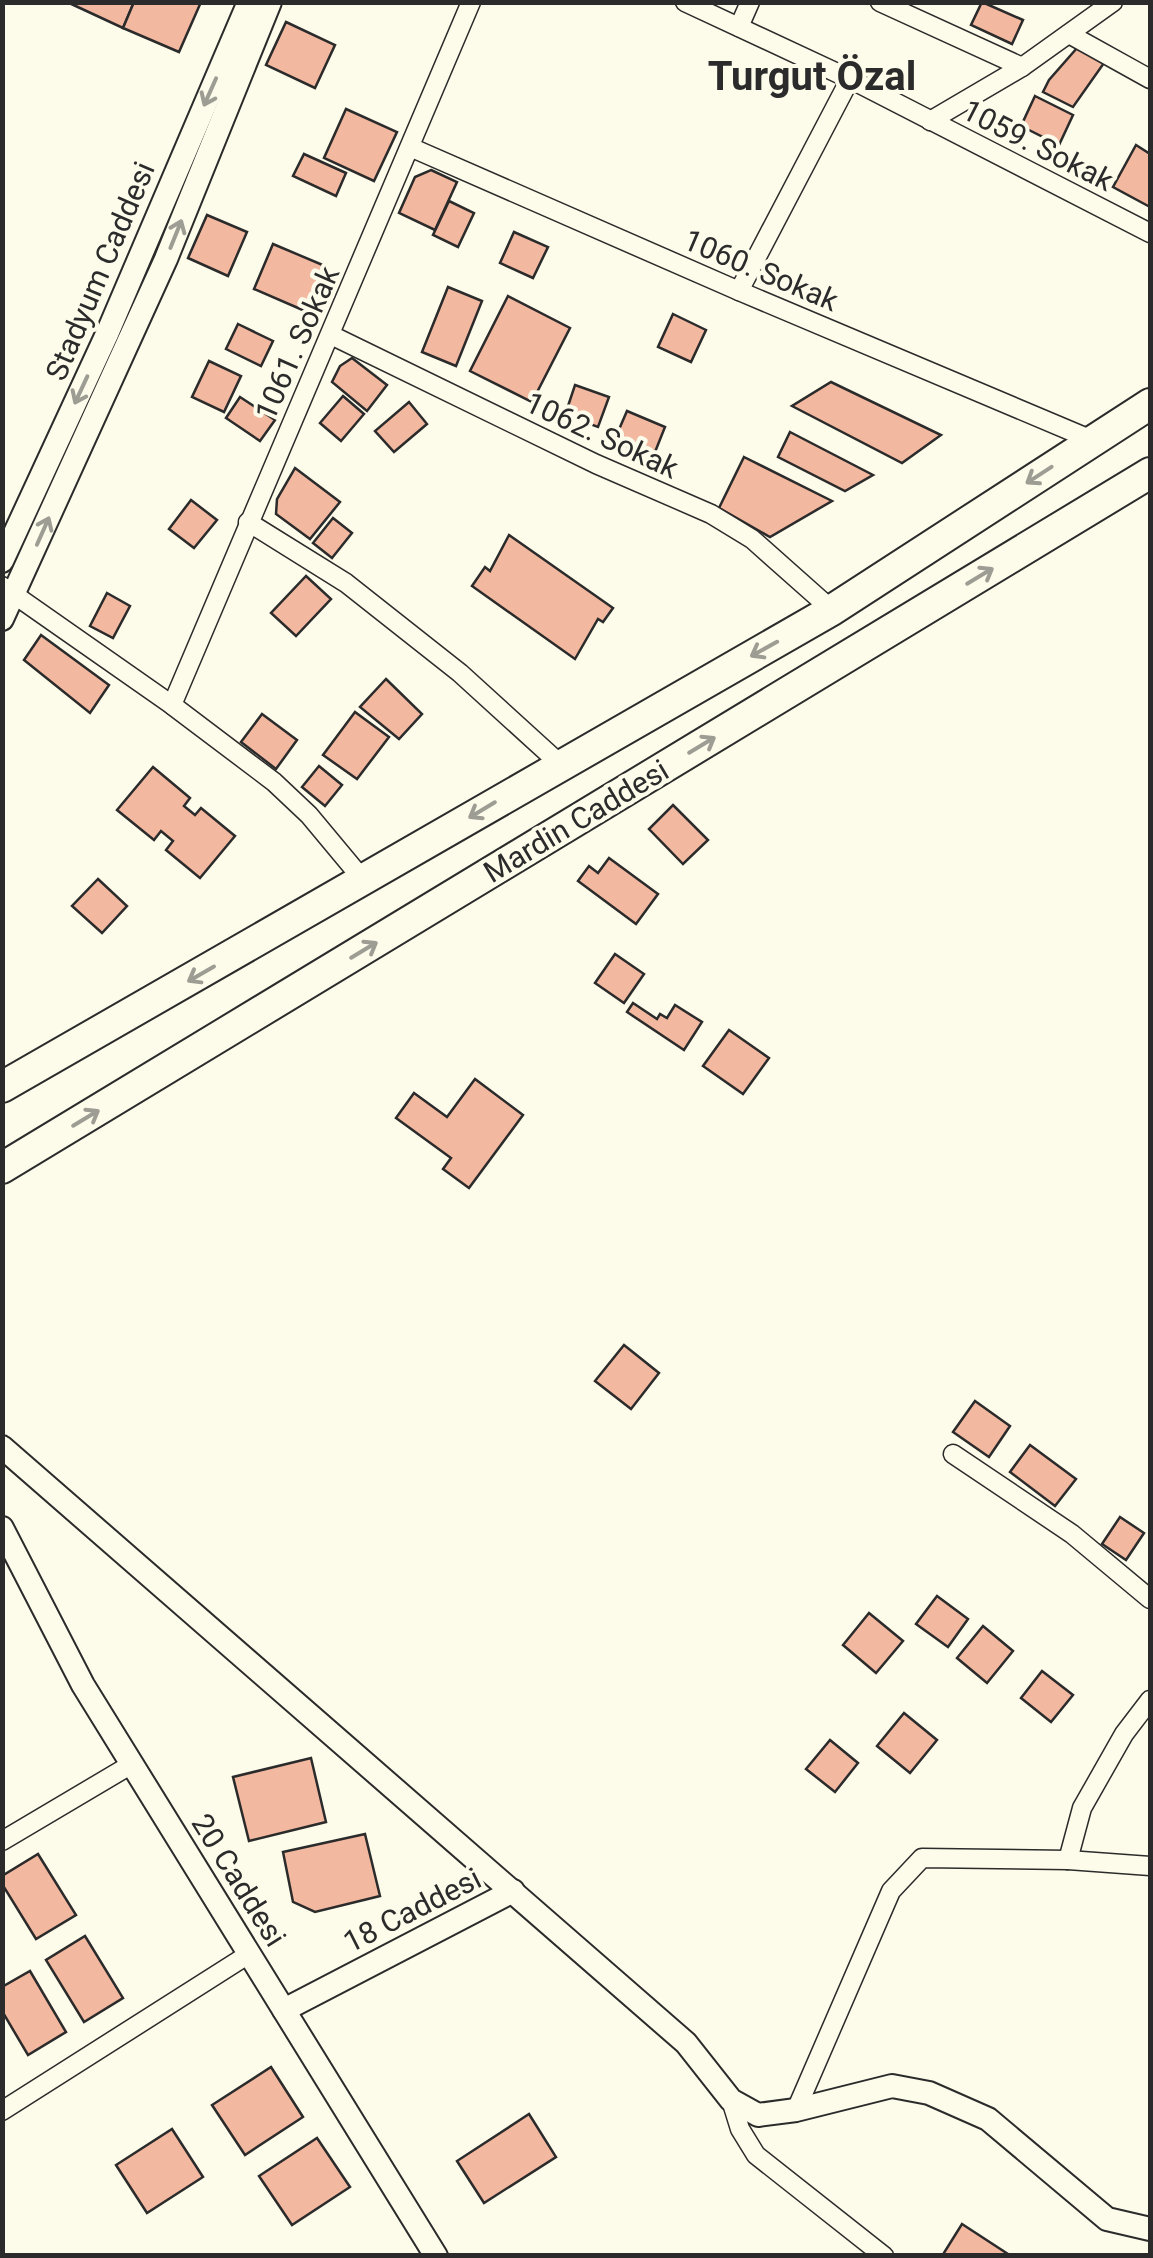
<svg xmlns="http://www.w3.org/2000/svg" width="1153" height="2258" font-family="Roboto,sans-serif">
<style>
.building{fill:#f2b8a0;stroke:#2b2b2b;stroke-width:2.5}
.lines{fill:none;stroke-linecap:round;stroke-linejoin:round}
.minor-casing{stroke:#2b2b2b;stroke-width:21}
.tertiary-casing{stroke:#2b2b2b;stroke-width:26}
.trunk-casing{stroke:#2b2b2b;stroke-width:34}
.minor{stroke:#fdfbea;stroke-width:18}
.tertiary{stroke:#fdfbea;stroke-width:22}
.trunk{stroke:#fdfbea;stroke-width:30}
.oneway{stroke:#9e9d94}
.labels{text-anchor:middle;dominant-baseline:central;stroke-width:8;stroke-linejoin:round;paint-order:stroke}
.street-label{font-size:30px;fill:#2b2b2b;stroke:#fdfbea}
.district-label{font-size:40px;font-weight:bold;fill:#2b2b2b;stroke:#fdfbea}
</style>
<rect width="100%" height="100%" fill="#fdfbea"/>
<!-- building -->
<g class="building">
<polygon points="67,2 134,2 123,28"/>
<polygon points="134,2 201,2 179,52 123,28"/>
<polygon points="982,2 1023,20 1012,44 971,25"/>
<polygon points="286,22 335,45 315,88 266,65"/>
<polygon points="1077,48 1104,63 1073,107 1043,92 1049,80"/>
<polygon points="1035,96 1073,115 1059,145 1021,126"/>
<polygon points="346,109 397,132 374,181 324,158"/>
<polygon points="1136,145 1150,154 1150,207 1113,187"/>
<polygon points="304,154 346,173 336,196 293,176"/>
<polygon points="431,170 457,182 435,230 399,213 415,177"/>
<polygon points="449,201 474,213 458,247 433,235"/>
<polygon points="207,215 247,232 228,276 188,258"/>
<polygon points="514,232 548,247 533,278 500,263"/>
<polygon points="273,244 325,266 305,311 254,289"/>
<polygon points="448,287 482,301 456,366 422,352"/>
<polygon points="508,296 570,328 532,402 470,371"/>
<polygon points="673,314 706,330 691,362 658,347"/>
<polygon points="238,324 273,341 261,366 226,349"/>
<polygon points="352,358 387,385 367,411 332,382 340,366"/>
<polygon points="209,361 241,376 224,412 192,397"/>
<polygon points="831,382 941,435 902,463 792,406"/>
<polygon points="575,385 609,397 598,427 565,415"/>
<polygon points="343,396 364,414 341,441 320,423"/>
<polygon points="240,397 275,420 260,441 226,418"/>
<polygon points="409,402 427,424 394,452 375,431"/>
<polygon points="627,411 665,427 653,457 614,441"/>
<polygon points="790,432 873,475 845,491 778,457"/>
<polygon points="744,457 832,501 770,537 719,508"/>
<polygon points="295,468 340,502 310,539 276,514 277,499"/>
<polygon points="191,500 217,520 194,548 169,529"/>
<polygon points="333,518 352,533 332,558 313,543"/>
<polygon points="509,535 613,608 603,622 598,619 575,659 472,586 485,567 490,571"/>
<polygon points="306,576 331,599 296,636 271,613"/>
<polygon points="107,593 130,606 113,638 90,626"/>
<polygon points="41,635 109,685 90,713 24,660"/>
<polygon points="386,679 422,714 399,739 360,707"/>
<polygon points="355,712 389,737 357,779 323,755"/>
<polygon points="262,714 297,740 276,769 241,742"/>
<polygon points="319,766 342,785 325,806 302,787"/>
<polygon points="153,767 190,798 184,806 195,815 201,808 235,836 200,878 166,850 173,841 161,831 154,840 117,810"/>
<polygon points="673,805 708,840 683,864 649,829"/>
<polygon points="609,858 658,894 636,924 578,881 589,866 598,873"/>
<polygon points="98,879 127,906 102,933 72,906"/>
<polygon points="615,954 644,974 624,1003 595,983"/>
<polygon points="633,1003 657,1019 660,1014 667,1018 675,1005 702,1022 684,1050 627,1012"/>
<polygon points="729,1030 769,1058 743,1094 703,1066"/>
<polygon points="475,1079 523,1115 469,1188 443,1169 451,1158 396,1118 414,1093 447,1117"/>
<polygon points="624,1345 659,1373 631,1409 595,1381"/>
<polygon points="975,1401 1010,1426 989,1457 953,1432"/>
<polygon points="1030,1445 1076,1479 1055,1506 1010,1472"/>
<polygon points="1120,1517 1144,1533 1126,1560 1102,1544"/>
<polygon points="937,1596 968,1619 948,1647 916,1624"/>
<polygon points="869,1613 903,1641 876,1673 843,1645"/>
<polygon points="983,1626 1013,1651 987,1683 957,1658"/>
<polygon points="1042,1671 1073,1695 1051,1722 1021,1698"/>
<polygon points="904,1713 937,1740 910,1773 877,1746"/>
<polygon points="830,1740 858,1763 835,1792 806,1769"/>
<polygon points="311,1758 326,1822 249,1841 233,1777"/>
<polygon points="365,1834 380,1896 315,1912 293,1902 283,1852"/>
<polygon points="38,1854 76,1915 36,1939 2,1884 2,1876"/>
<polygon points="85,1936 123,1998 84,2022 46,1960"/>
<polygon points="30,1971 66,2032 28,2055 2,2011 2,1987"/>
<polygon points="271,2067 303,2117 245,2155 212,2105"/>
<polygon points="529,2114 556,2157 484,2203 457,2161"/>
<polygon points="172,2129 203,2177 147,2213 116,2165"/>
<polygon points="317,2138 350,2187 292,2225 259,2176"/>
<polygon points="962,2224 1011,2256 942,2256"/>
</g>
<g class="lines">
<!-- minor casing -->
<g class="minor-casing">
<g id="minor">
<polyline points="685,2 850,79 1150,233"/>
<polyline points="880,2 1022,67"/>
<polyline points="739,27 750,2"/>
<polyline points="1069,34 1150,79"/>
<polyline points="930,121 1022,67 1113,2"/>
<polyline points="410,147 739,291 1092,440"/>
<polyline points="739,291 850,79"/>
<polyline points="331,335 596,464 711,514 752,539 832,610"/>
<polyline points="248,522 346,583 460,673 560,764"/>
<polyline points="2,586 172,705 274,782 309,815 364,881"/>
<polyline points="172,705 471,2"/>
<polyline points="953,1454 1072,1534 1150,1599"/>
<polyline points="2,1841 132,1764"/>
<polyline points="1068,1860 1082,1808 1124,1734 1150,1700"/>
<polyline points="731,2100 740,2129 756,2155 884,2256"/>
<polyline points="796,2110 891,1891 922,1858 1068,1860 1150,1866"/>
<polyline points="2,2111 249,1954"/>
</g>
</g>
<!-- tertiary casing -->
<g class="tertiary-casing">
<g id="tertiary">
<polyline points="2,561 107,334 249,2"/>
<polyline points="2,619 166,259 270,2"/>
<polyline points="2,1447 686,2043 731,2100 758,2115 796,2110 892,2086 929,2093 988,2119 1107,2219 1150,2229"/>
<polyline points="2,1528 83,1685 436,2256"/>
<polyline points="284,2010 513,1891"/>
</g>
</g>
<!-- trunk casing -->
<g class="trunk-casing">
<g id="trunk">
<polyline points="2,1087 832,610 1150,404"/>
<polyline points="2,1168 1150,473"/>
</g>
</g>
<!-- minor -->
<use href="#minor" class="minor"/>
<!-- tertiary -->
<use href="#tertiary" class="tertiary"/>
<!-- trunk -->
<use href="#trunk" class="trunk"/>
</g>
<!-- one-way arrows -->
<defs><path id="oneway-shaft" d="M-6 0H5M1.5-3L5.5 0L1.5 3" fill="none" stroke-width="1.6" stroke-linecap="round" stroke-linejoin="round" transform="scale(2.5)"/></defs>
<g class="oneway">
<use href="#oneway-shaft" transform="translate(210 92) rotate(114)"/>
<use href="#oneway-shaft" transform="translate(176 234) rotate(-68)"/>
<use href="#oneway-shaft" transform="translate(81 390) rotate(115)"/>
<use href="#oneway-shaft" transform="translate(1039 475) rotate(147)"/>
<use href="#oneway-shaft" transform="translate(43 531) rotate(-66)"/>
<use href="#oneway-shaft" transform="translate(980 576) rotate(-31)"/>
<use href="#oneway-shaft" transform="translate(764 649) rotate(151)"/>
<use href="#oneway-shaft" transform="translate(702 745) rotate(-31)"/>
<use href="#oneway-shaft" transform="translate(482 810) rotate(149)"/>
<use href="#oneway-shaft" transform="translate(364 950) rotate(-31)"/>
<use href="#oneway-shaft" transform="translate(201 974) rotate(150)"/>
<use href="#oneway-shaft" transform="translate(86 1118) rotate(-31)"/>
</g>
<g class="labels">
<!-- street labels -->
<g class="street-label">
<text transform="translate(1038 145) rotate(27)">1059. Sokak</text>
<text transform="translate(761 270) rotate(23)">1060. Sokak</text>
<text transform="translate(100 271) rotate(-67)">Stadyum Caddesi</text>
<text transform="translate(297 343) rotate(-66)">1061. Sokak</text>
<text transform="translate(602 435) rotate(25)">1062. Sokak</text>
<text transform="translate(576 821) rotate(-31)">Mardin Caddesi</text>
<text transform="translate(239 1880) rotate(58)">20 Caddesi</text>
<text transform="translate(412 1910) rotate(-27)">18 Caddesi</text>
</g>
<!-- district labels -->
<g class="district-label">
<text x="812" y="76">Turgut Özal</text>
</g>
</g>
<!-- border -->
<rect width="1153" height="2258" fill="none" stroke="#2b2b2b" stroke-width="10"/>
</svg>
